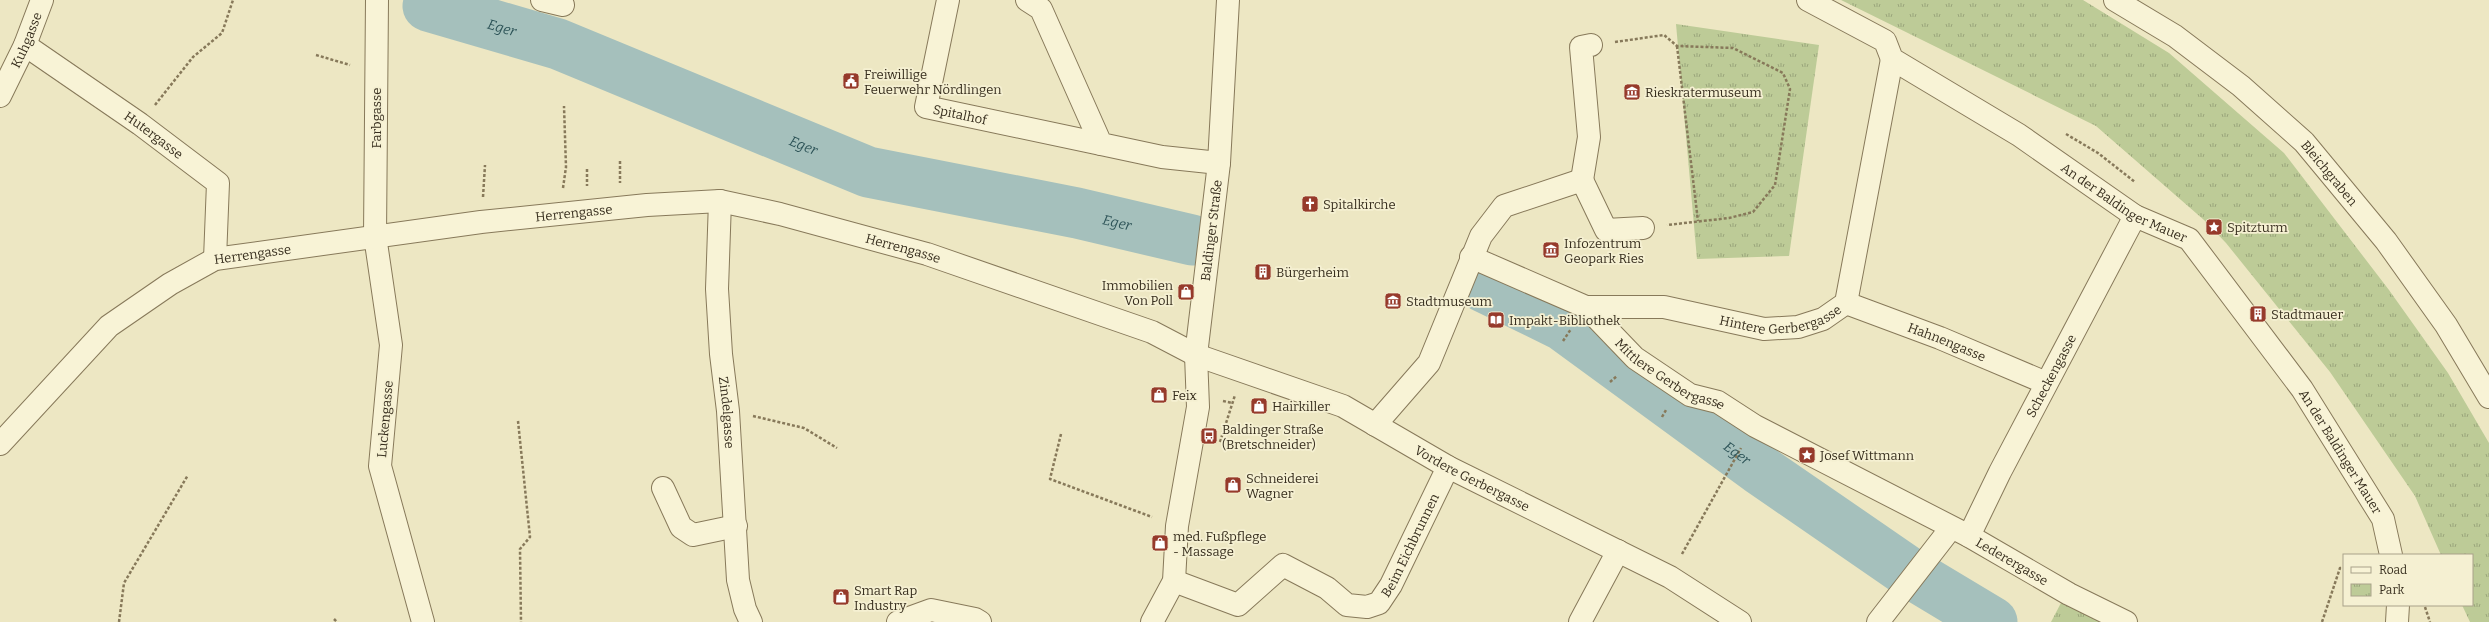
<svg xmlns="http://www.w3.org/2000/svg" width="2489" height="622" font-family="Bitter,serif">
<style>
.park{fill:url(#park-tufts)}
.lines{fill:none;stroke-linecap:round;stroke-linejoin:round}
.river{stroke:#a5c0bc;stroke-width:51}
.minor-casing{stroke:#87795a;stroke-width:24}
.path{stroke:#87795a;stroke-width:2.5;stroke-dasharray:3 2;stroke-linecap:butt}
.minor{stroke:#f8f3d6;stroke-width:22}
.labels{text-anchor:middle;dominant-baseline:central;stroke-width:3.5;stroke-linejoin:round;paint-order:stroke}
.street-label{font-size:13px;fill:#372e1e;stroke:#f5f0d2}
.poi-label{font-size:13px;fill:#372e1e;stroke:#f5f0d2;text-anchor:start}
.water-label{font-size:14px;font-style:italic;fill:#2d5357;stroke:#f5f0d2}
</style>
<defs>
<pattern id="park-tufts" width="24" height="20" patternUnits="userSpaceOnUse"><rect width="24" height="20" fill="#bdcb97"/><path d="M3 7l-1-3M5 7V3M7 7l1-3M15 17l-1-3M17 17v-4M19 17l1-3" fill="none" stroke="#9aa57b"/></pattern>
</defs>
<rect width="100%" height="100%" fill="#ede7c3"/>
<!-- park -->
<g class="park">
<polygon points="1841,0 2083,0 2169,53 2284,153 2389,290 2448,373 2489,443 2489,622 2470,622 2462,605 2472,605 2472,555 2441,555 2415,496 2330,372 2226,243 2204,220 2096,126"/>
<polygon points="1676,24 1819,45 1789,256 1697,259"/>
<polygon points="2062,601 2102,622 2051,622"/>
</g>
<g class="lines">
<!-- river -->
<g class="river">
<path id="s1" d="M428,6L558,44L868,172L1077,213L1192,240"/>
<path id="s2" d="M1482,286L1562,325L1759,469L1907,571L1992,622"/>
</g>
<!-- minor casing -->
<g class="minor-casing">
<g id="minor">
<polyline points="377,0 375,236 391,345 380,466 423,622"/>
<polyline points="542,0 563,5"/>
<path id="s3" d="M948,0L926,107L1101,144"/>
<polyline points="1027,0 1041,9 1101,144 1162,157 1219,163"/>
<path id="s4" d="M1808,0L1885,41L1892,59L2019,135L2135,216L2189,239L2302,389L2383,519L2391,555"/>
<path id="s5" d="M2115,0L2175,36L2241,86L2304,142L2386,241L2446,325L2489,397"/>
<path id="s6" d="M25,45L140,124L218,183L215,259"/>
<path id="s7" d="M0,96L25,45L42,0"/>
<polyline points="1582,180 1589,137 1581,47 1591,45"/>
<path id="s8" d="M720,201L717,289L721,354L728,411L738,580L745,609L751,622"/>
<path id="s9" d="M1471,257L1586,307L1635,358L1690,395L1718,402L1755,426L1969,536L2069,594L2126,622"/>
<path id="s10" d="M1846,303L1940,338L2046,383"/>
<path id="s11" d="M1586,307H1664L1764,329L1798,327L1823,319L1846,303L1892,59"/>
<polyline points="1375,425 1429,363 1481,236 1504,206 1582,180 1606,230 1643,228"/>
<path id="s12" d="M0,444L109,326L170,284L215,259L481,222L647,205L720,201L780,214L927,254L1152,332L1196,355L1343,406L1448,467L1670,577L1740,622"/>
<polyline points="663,488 681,527 693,535 736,526"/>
<path id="s13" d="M1969,536L2000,472L2135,216"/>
<path id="s14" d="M1174,581L1238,605L1283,565L1327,588L1347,605L1367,607L1379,603L1391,585L1448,467"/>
<polyline points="898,622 931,610 975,619 980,622"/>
<path id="s15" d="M1152,622L1174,581L1177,526L1198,407L1196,355L1219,163L1228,0"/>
<polyline points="1580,622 1618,551"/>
<polyline points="1878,622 1951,528"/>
<polyline points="2397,622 2398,605"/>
</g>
</g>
<!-- path -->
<g class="path">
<polyline points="1615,42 1664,35 1677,46 1733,48 1783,73 1790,89 1775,185 1753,212 1729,218 1667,225"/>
<polyline points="1677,46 1698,221"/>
<polyline points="316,55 350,65"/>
<polyline points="155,105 193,57 222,33 233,0"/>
<polyline points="2066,134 2098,153 2135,182"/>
<polyline points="620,161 620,183"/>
<polyline points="587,169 587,186"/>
<polyline points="563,188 566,167 564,106"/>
<polyline points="483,197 485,165"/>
<polyline points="1563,341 1571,329"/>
<polyline points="1610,382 1617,376"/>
<polyline points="1223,401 1232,403"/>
<polyline points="753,416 804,428 837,448"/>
<polyline points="1662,417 1666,410"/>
<polyline points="518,421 530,537 520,549 521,622"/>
<polyline points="1061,434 1050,479 1152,517"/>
<polyline points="1220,442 1235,395"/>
<polyline points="1682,554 1741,448"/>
<polyline points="2425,607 2430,622"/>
<polyline points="334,619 337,622"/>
<polyline points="119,622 124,583 188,475"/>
<polyline points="2322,622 2340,568 2344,568"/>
</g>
<!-- minor -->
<use href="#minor" class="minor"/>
</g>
<!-- icons -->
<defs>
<g id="civic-square" transform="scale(0.9)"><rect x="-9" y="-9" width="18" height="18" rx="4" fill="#963a2b" stroke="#f5f0d2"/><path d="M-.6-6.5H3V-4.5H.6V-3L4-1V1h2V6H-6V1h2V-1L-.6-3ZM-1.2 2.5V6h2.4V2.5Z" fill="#fff"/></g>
<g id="museum-square" transform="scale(0.9)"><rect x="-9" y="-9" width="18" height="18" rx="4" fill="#963a2b" stroke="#f5f0d2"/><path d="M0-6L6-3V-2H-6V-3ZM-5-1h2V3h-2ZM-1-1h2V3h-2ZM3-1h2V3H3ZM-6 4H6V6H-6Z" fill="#fff"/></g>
<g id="church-square" transform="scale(0.9)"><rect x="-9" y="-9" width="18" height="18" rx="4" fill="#963a2b" stroke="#f5f0d2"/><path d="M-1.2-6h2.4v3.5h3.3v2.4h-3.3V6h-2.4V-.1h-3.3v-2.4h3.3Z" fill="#fff"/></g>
<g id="sight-square" transform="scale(0.9)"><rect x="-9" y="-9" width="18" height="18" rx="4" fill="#963a2b" stroke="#f5f0d2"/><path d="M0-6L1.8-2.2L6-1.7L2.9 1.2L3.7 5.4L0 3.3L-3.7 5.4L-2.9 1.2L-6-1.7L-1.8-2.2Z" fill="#fff"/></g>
<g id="building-square" transform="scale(0.9)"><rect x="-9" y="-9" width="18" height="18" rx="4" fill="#963a2b" stroke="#f5f0d2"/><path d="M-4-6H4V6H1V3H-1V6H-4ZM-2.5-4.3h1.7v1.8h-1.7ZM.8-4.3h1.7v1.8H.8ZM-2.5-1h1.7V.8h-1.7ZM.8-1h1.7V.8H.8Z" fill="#fff"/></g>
<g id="shop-square" transform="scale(0.9)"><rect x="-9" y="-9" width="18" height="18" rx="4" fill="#963a2b" stroke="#f5f0d2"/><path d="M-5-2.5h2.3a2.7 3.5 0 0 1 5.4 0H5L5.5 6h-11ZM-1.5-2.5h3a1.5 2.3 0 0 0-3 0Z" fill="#fff"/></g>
<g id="library-square" transform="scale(0.9)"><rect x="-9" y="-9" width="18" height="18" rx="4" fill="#963a2b" stroke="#f5f0d2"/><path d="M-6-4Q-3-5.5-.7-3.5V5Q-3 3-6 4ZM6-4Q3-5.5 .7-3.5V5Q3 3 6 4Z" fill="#fff"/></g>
<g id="bus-square" transform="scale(0.9)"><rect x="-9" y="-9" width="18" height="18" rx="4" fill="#963a2b" stroke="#f5f0d2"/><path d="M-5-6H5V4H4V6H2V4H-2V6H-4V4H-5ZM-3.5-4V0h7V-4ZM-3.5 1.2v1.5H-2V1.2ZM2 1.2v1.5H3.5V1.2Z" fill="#fff"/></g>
</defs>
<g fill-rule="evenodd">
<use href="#civic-square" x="851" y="81"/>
<use href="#museum-square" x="1632" y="92"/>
<use href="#church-square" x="1310" y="204"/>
<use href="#sight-square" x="2214" y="227"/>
<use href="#museum-square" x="1551" y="250"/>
<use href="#building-square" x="1263" y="272"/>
<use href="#shop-square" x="1186" y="292"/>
<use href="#museum-square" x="1393" y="301"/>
<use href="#building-square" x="2258" y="314"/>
<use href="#library-square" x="1496" y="320"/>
<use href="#shop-square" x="1159" y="395"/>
<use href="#shop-square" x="1259" y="406"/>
<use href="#bus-square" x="1209" y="436"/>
<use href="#sight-square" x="1807" y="455"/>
<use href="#shop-square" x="1233" y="485"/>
<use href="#shop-square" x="1160" y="543"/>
<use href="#shop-square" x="841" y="597"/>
</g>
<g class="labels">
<!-- street labels -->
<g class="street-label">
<text stroke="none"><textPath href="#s7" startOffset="62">Kuhgasse</textPath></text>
<text stroke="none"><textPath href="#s3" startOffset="144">Spitalhof</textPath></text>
<text transform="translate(376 118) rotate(-90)">Farbgasse</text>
<text stroke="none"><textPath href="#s6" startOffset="157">Hutergasse</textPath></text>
<text stroke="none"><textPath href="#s5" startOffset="277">Bleichgraben</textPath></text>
<text stroke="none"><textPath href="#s4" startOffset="380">An der Baldinger Mauer</textPath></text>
<text stroke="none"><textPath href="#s12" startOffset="648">Herrengasse</textPath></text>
<text stroke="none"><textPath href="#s15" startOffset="400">Baldinger Straße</textPath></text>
<text stroke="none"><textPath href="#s12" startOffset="984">Herrengasse</textPath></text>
<text stroke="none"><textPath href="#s12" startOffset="324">Herrengasse</textPath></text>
<text stroke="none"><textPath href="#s11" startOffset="198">Hintere Gerbergasse</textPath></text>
<text stroke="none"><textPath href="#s10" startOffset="108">Hahnengasse</textPath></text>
<text stroke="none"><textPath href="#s9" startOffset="235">Mittlere Gerbergasse</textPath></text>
<text stroke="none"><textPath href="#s13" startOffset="180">Scheckengasse</textPath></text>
<text stroke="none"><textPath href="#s8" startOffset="212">Zindelgasse</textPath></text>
<text transform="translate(385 419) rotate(-85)">Luckengasse</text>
<text stroke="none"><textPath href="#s4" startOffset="716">An der Baldinger Mauer</textPath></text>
<text stroke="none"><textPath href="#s12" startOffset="1600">Vordere Gerbergasse</textPath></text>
<text stroke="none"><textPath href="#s14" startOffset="303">Beim Eichbrunnen</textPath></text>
<text stroke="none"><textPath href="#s9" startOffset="626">Lederergasse</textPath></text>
</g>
<!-- poi labels -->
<g class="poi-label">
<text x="864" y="74">Freiwillige<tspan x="864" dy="15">Feuerwehr Nördlingen</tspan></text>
<text x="1645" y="92">Rieskratermuseum</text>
<text x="1323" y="204">Spitalkirche</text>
<text x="2227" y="227">Spitzturm</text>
<text x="1564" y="243">Infozentrum<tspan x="1564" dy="15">Geopark Ries</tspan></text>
<text x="1276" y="272">Bürgerheim</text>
<text x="1173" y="285" text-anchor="end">Immobilien<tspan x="1173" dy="15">Von Poll</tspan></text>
<text x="1406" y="301">Stadtmuseum</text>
<text x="2271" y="314">Stadtmauer</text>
<text x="1509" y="320">Impakt-Bibliothek</text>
<text x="1172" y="395">Feix</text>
<text x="1272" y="406">Hairkiller</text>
<text x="1222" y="429">Baldinger Straße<tspan x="1222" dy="15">(Bretschneider)</tspan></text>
<text x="1820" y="455">Josef Wittmann</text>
<text x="1246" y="478">Schneiderei<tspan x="1246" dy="15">Wagner</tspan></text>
<text x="1173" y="536">med. Fußpflege<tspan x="1173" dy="15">- Massage</tspan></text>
<text x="854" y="590">Smart Rap<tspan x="854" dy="15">Industry</tspan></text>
</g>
<!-- water labels -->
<g class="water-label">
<text stroke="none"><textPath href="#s1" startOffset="77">Eger</textPath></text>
<text stroke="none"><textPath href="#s1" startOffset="401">Eger</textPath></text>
<text stroke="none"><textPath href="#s1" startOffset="725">Eger</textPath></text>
<text stroke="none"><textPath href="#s2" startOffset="306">Eger</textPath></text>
</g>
</g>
<!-- legend -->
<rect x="2343" y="554" width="130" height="52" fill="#f5f0d2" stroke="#a9a28a"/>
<rect x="2351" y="567" width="20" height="6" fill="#f8f3d6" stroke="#a9a28a"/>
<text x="2379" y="574" font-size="12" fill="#372e1e">Road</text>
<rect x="2351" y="584" width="20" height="12" fill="url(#park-tufts)" stroke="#a9a28a"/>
<text x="2379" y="594" font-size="12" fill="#372e1e">Park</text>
</svg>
